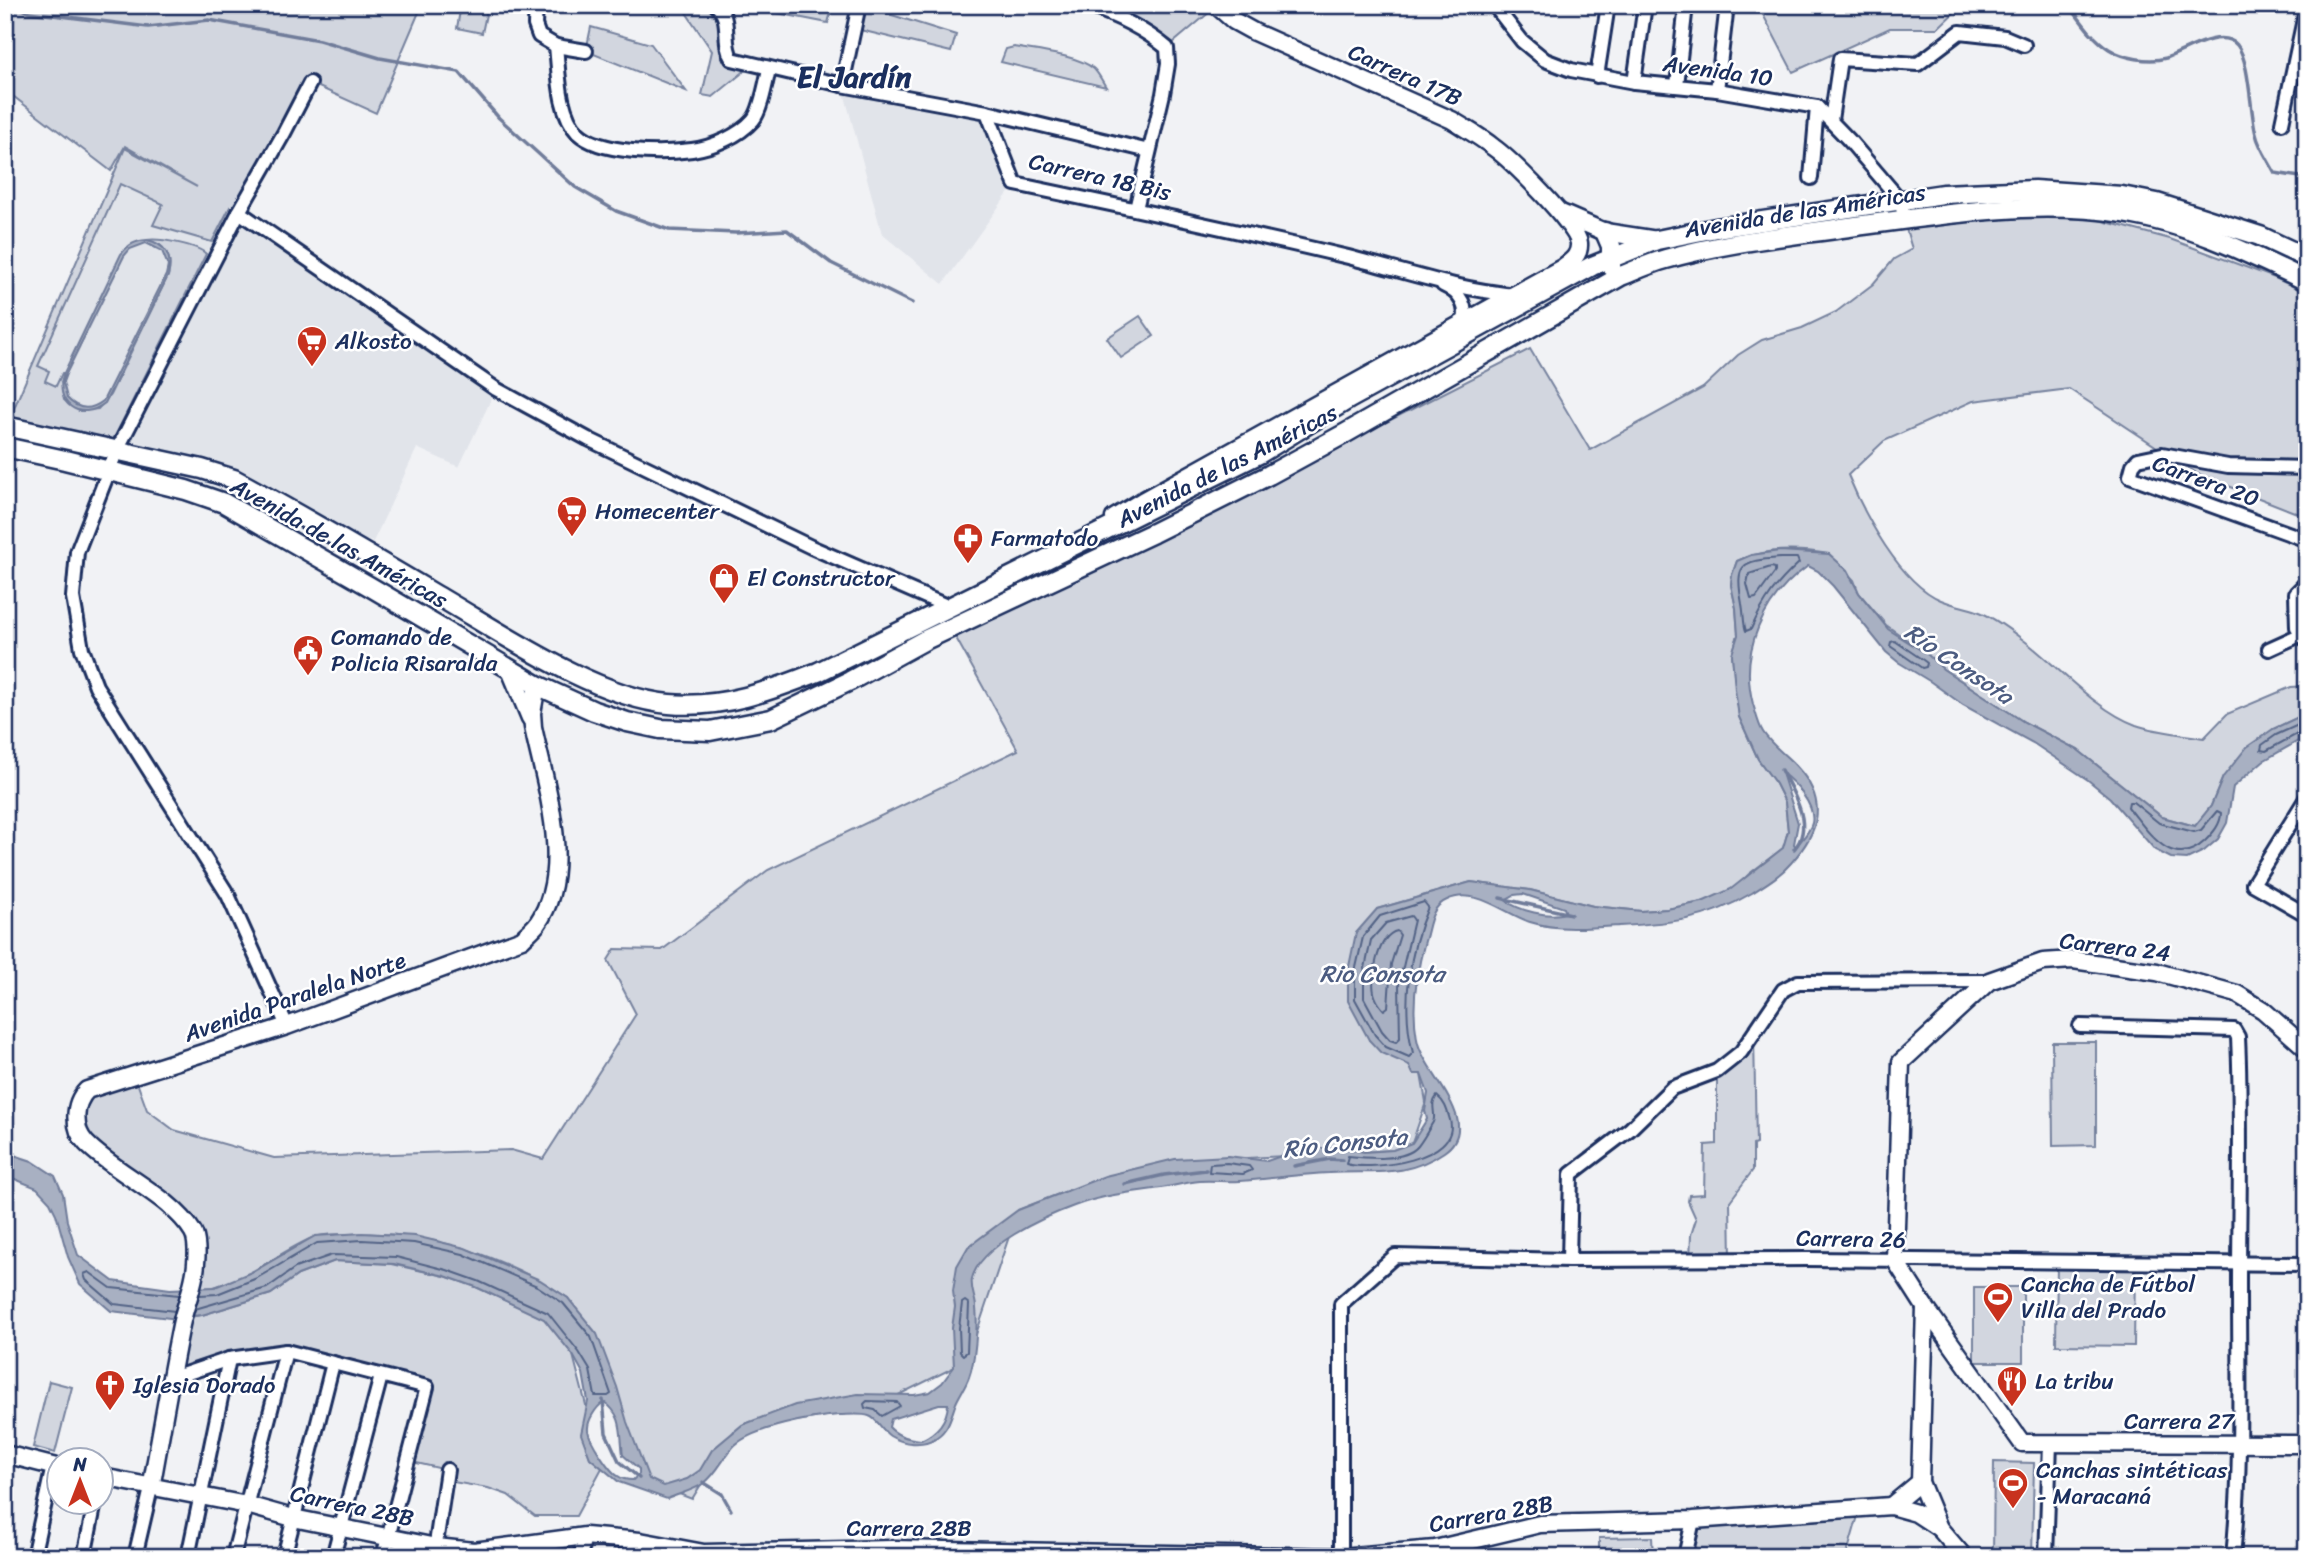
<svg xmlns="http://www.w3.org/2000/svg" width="2312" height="1562" font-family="Sriracha,sans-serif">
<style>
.built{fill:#e1e4ea}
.green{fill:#d2d6df;stroke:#76829e;stroke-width:2}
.water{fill:#a8b0c2;stroke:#707c9a;stroke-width:2;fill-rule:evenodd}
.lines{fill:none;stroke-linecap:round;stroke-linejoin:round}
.shore{stroke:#536386;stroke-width:2}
.stream{stroke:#707c9a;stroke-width:3.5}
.street-casing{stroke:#1b2f5e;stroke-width:18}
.secondary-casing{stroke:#1b2f5e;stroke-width:21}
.primary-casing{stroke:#1b2f5e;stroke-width:23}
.street{stroke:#fff;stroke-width:12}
.secondary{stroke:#fff;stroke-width:16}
.primary{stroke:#fff;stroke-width:18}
.labels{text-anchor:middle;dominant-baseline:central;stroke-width:5;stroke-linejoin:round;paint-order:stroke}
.street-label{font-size:23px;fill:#1b2f5e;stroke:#fff}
.poi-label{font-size:23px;fill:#1b2f5e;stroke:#fff;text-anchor:start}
.water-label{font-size:24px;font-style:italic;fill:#4c5c81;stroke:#fff}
.district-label{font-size:30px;font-weight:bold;fill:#1b2f5e;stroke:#fff}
</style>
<rect width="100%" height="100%" fill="#f1f2f5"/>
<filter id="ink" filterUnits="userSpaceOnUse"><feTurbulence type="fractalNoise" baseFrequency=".0143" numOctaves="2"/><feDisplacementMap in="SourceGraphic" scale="14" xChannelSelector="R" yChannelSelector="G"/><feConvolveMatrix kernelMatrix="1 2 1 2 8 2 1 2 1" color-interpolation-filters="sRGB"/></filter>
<g filter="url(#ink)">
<!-- built -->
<g class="built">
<polygon points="842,85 987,112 1015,184 943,284 882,234"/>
<polygon points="125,148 239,212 496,389 459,467 417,448 373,542 344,534 254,490 6,426"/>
</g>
<!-- green -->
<g class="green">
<path d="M5,5H422L376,113L310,83L239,212L230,207L212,242L153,225L163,204L120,184L38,366L49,371L45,381L56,386L62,373H64L61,382L64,400L79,411L98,409L110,395L168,276C173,257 166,244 147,240C159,238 198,245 206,254L111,444L8,422L125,148L197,187L125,146L111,171L5,90Z"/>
<polygon points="461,5 488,5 482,33 457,28"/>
<polygon points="681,5 716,5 726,50 752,65 713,97 702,95 712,51"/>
<polygon points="736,5 833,5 828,23"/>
<polygon points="1086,5 1216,5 1217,6 1167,48"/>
<polygon points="1758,5 1962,5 1938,28 1890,28 1793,72"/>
<polygon points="863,6 956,35 951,52 856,29"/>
<polygon points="591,27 651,44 686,91 586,51"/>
<path d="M1014,47C1035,51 1078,55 1094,69C1099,74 1102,81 1106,87L1001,62L1006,49Z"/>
<path d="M2033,217L2095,219L2170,239L2275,278L2307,293V517L2198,474L2069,389L1973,401L1884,441L1848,475C1864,514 1900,583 1941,600C1953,605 1965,607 1977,611C1992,616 2009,629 2022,639C2057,665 2095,710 2136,725C2157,732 2182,734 2204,738L2227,714L2291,687L2307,686V713L2273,729L2223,777L2211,806L2195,826L2162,817L2078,750L2024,722L1943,669L1927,654L1886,625L1859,593L1854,580L1829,554C1799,549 1765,548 1737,561L1732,575L1731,585L1736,608L1738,635L1732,655L1739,717L1758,759L1776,784L1785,802L1788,831L1783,848L1749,874L1726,897L1667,909L1641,911L1593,906L1530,890L1471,882L1377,909L1369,1040L1421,1074L1426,1102L1412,1143L1393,1150L1247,1158L1064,1192L1018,1210L967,1361L870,1409L734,1431L692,1499L648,1482L568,1298C503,1256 428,1229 350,1234C338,1235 323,1233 312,1238C279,1252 252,1277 217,1286C208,1289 199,1288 190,1289L195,1235L79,1131L87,1090L134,1074L147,1110L174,1130L274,1158L511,1150L543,1159L636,1014L608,960L615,949L662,950L768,870L1018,750L951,629L1286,473L1530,349L1590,450L1703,388L1738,355L1762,340L1802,328L1836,312L1873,284L1894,259L1912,249L1906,229L1934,224Z"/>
<polygon points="1140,316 1154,336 1121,358 1107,338"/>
<polygon points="1754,1035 1756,1144 1753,1145 1753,1170 1730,1201 1731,1259 1690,1259 1691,1235 1696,1219 1688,1201 1689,1195 1704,1194 1705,1145 1717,1144 1717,1071"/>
<polygon points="2052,1042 2096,1042 2096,1145 2053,1146"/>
<polygon points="335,1261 391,1264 445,1276 476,1287 545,1319 573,1355 587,1409 582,1434 590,1458 602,1468 576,1516 535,1516 508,1495 488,1488 447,1481 447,1470 408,1461 427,1387 286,1351 170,1379 182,1318 202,1315 271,1294 298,1275"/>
<polygon points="2057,1263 2135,1264 2134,1346 2056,1345"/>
<rect x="1974" y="1287" width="49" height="75"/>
<polygon points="49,1381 72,1387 55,1453 33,1447"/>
<polygon points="1994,1462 2034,1463 2032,1557 1993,1557"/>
<polygon points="1860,1509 1846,1557 1685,1557 1693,1520"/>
<polygon points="1652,1537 1653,1557 1599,1557 1599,1538"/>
</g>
<!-- water -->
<g class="water">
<path d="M147,240C166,244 173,257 168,276L105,403C80,423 53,403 64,373L121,254C129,244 135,241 147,240ZM146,243L162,251L168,266L166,275L103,401C90,411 78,410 67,398L63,382L66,374L124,256L130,249Z"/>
<path d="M1780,551L1829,554L1847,570L1859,593L1888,629L1927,654L1943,669L2024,722L2078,750L2162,817L2195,826L2211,806L2223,777L2247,747L2273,729L2307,713V736L2263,761L2233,787L2227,823L2218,839L2204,851L2187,859L2171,858L2155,850L2110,798L2088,780L2033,743L1963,705L1931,682L1898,662L1886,652L1833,586L1818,571L1808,566C1763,598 1739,651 1753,704C1756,713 1758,724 1763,732C1772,746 1786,755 1797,767C1829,802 1819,832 1791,863C1780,876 1766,884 1752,893C1705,921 1672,923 1619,926C1591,928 1558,931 1530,922C1505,914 1475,886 1447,900C1430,907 1430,926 1425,941C1416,973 1411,1006 1417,1039C1422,1072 1486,1123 1444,1152C1405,1179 1371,1170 1329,1173C1299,1174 1269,1179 1240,1181C1227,1182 1213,1180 1200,1181C1187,1182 1174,1186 1161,1188C1131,1192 1102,1195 1074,1206C1044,1217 979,1246 972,1279C970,1290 976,1298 976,1308C978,1326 975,1361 969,1377C966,1386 960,1394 956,1403C951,1416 949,1429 937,1437C923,1447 903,1444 890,1436C882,1431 878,1419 869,1416C861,1413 848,1415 839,1415C813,1417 755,1427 735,1445C724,1456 717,1474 704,1483C695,1490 678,1494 667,1499L619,1482L590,1458L581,1434L588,1401L583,1373L573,1355L544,1319L476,1287L445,1276L394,1264L335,1261L298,1275L271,1294L202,1315L170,1318L111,1311L80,1284L68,1257L56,1214L50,1202L37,1188L5,1175V1152L32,1161L55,1176L63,1194L67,1221L78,1255L113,1281L170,1289L215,1287L254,1271L315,1236L362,1233L415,1236L465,1248L540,1280L568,1298L597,1334L617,1387L627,1422L649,1479L664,1486L687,1479L700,1470L712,1450L742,1425L795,1405L858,1394L914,1395L930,1392L942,1383L954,1367L952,1328L955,1307L953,1291L957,1266L968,1247L1018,1210L1105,1176L1175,1159L1228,1156L1267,1161L1304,1148H1345L1364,1152L1393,1150L1412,1143L1427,1119L1425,1111L1428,1093L1421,1074H1413L1409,1065L1381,1053L1369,1040L1348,1001V971L1356,933L1377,909L1471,882L1530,890L1593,906L1641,911L1667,909L1702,902L1731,889L1783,848L1788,831L1785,802L1776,784L1758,759L1739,717L1735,690L1732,654L1738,635L1736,608L1731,585L1732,575L1737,561L1751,555ZM1782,773C1794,782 1816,805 1812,823C1810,832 1801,840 1796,847L1794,844L1798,823ZM1523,894L1564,908L1566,913C1548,918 1519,911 1505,900L1514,895ZM604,1402C624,1415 620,1435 623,1455L639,1469V1474L633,1480C628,1480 622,1479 618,1476C609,1471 589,1440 588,1430C587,1421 596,1407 604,1402ZM939,1404H948C947,1421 936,1433 921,1440C908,1439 897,1436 889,1427L891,1419Z"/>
</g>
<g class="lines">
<!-- shore -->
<g class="shore">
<path d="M1780,558H1797L1799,563C1776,584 1764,600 1751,629L1746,631C1743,623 1744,613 1742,604C1735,564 1740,561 1780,558Z"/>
<polygon points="1771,567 1775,568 1775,572 1756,598 1751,599 1747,584 1749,574"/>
<polygon points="1895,641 1923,660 1927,663 1926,667 1922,668 1890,646 1891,642"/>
<polyline points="2307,721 2276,735 2262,745 2261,750 2266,751 2301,732 2307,731"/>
<path d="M2129,802H2133L2159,823L2194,832L2201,830L2217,811L2221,813C2221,824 2213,833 2205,841C2172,872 2148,831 2128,807Z"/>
<path d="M1424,902L1428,907C1409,951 1401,1006 1413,1053L1409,1057L1386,1047L1375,1035L1355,999V972L1363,937L1380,916Z"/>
<polygon points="1411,916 1414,920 1399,984 1400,1038 1396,1042 1390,1040 1382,1031 1364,998 1364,973 1371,940 1386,923"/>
<path d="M1397,931L1400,935L1391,964L1388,1007L1384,1010C1381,1007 1377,1001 1375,996C1369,980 1378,935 1397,931Z"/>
<path d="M1437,1096C1445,1102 1447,1110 1450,1120C1461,1160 1372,1171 1346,1164L1348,1156C1366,1158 1405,1162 1418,1146C1423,1140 1429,1129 1433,1122C1437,1114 1429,1106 1437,1096Z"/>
<polygon points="1227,1163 1249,1166 1252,1170 1243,1174 1209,1172 1210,1164"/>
<polygon points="965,1301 969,1304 967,1352 963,1355 960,1352 959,1328 962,1303"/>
<polyline points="195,1309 267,1288 295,1268 332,1255 396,1257 447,1270 478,1281 548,1313 579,1352 590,1370 595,1396 608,1396 611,1394 591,1337 563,1303 537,1286 463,1254 414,1243 362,1240 317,1243 257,1278 217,1294 200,1295"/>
<polyline points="175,1311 114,1304 86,1280 84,1274 89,1272 111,1288 179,1295"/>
<polygon points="867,1401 897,1402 900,1406 882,1416 875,1410 865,1408 864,1404"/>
</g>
<!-- stream -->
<g class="stream">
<polyline points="14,5 29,12 148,27 209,20 319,40 380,58 459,72 499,118 575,187 616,211 669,230 736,233 787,230 831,263 912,303"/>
<path d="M2069,5C2081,21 2092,38 2109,49C2123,58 2149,63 2166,58C2184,52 2220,27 2237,45C2250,61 2250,113 2256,134C2259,148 2269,161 2275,173L2300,177L2307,175"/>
<path d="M1781,770C1793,792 1815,826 1794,849"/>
<polyline points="1500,898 1571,914"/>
<polyline points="1294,1166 1330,1159 1342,1160"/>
<polyline points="1125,1184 1164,1175 1206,1170"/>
<polyline points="603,1400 606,1433 619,1461 639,1478"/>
<polyline points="703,1482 722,1494 731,1510"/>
</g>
<!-- street casing -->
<g class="street-casing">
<g id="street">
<polyline points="536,5 535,25 539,36 556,46 586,51"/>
<path d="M716,5C733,19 721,42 732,59L842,85L987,112L1015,184C1125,207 1235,230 1344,256C1401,270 1457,290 1516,295"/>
<path d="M1086,5C1116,15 1143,28 1167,48L1168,64L1163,94L1136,209"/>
<polyline points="1494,5 1522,41 1545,60 1571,70 1634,82 1717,90 1817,107 1849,140 1900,200 1905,220"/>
<path d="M556,46C559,73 558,112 578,133C600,154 662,154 692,150C713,147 739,136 753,120C761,111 766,82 769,69"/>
<polyline points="1597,76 1608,5"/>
<polyline points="1634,82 1645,5"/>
<polyline points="842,85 859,5"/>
<polyline points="1677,85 1686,5"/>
<polyline points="1717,90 1727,5"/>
<polyline points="987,112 1149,151"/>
<polyline points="1831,120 1840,59 1918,64 1960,32 2005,37 2024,45"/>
<polyline points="2282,123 2307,5"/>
<polyline points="1811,178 1817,107"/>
<polyline points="239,212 496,389 588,439 811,547 949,607"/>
<path d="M1443,285C1461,293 1469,307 1463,326"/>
<polyline points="2307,468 2228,466 2162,454 2138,459 2133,465 2130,476 2307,540"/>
<polyline points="2307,582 2296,593 2297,627 2307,641"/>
<polyline points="2269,649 2302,634"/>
<polyline points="2307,797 2253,884 2307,915"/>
<polyline points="287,1026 228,895 96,686 82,649 73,597 77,552 117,450 239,212 284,133 310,83"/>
<path d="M2080,1026L2234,1030L2238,1037C2242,1121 2239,1203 2239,1286C2239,1377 2242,1467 2233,1557"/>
<polyline points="1569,1260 1571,1174 1630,1129 1672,1088 1717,1071 1741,1052 1783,990 1798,982 1989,981"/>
<polyline points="170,1379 229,1359 286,1351 427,1387 383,1557"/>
<polyline points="33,1557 53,1466"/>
<polyline points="84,1557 95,1502"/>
<polyline points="135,1557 151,1488"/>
<polyline points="188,1557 229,1359"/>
<polyline points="233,1557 286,1351"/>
<polyline points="284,1557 333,1363"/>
<polyline points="333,1557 381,1376"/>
<polyline points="434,1557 447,1470"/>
<polyline points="580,1557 585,1536"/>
<polyline points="636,1557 640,1541"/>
<polyline points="1341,1557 1341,1304 1395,1256 1569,1260 1807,1259 2307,1264"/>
<polyline points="1685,1557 1693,1520"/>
<polyline points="2046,1557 2050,1443"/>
</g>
</g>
<!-- secondary casing -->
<g class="secondary-casing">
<g id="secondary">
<polyline points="1561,213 1605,232 1657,240"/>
<path d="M1114,518L1142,501L1562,268C1571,261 1580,256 1579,243C1577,225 1510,159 1493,147C1481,137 1466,129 1452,120L1254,32L1234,21L1216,5"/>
<polyline points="510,670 530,718"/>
<polyline points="2307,1049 2263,1010 2237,994 2157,972 2073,960 2043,962 1989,981 1901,1062 1895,1260 1925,1307 2022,1443 2307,1444"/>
<polyline points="1925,1307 1920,1482 1939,1528 1964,1557"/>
<polyline points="5,1454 60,1468"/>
<polyline points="102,1477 247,1505 293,1518 436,1547 474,1551 585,1536 640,1541 704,1553 892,1549 1341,1557 1435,1549 1540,1524 1693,1520 1891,1506 1916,1513 1939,1528"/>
<path d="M151,1488C161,1434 170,1379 181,1325C185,1305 195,1284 196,1263C197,1254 197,1239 193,1232C172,1197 115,1173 86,1143C73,1129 73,1104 87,1090L287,1026L522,939C527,934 533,929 537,924C575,870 545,785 533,727L532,713L537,685"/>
<polyline points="1891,1506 1920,1482"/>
</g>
</g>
<!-- primary casing -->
<g class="primary-casing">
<g id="primary">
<polyline points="1605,232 1611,246 1611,267"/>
<path d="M5,426L202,469L234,479C302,516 369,555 436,595C502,633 594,697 669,704C722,709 770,691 818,672L1259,454L1349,399L1537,296L1592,266L1657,240L1716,228L1943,194L2034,190L2122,196L2157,203L2260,236L2307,258"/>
<path d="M5,447L65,460L186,490L224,503L369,586L537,685L594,711L627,722L660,729L710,731L771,719L850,681L925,640L1153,533L1269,475L1346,433L1621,276C1636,270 1651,263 1666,259C1725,242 1788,236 1849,227C1939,215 2032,199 2123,213C2188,223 2248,253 2307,281"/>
</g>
</g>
<!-- street -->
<use href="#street" class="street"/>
<!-- secondary -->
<use href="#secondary" class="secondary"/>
<!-- primary -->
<use href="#primary" class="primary"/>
</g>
</g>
<!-- icons -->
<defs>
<g id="supermarket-pin" transform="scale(1.575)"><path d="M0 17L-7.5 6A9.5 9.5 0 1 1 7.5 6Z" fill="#c8321e" stroke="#fff"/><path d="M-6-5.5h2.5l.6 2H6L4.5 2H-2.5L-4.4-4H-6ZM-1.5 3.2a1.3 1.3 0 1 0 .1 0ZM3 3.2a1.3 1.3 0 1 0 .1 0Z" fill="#fff"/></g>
<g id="pharmacy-pin" transform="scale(1.575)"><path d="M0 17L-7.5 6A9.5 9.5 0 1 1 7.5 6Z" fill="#c8321e" stroke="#fff"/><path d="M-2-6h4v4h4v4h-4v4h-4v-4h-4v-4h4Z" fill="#fff"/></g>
<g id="shop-pin" transform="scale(1.575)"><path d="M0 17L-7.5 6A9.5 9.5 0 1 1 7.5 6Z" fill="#c8321e" stroke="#fff"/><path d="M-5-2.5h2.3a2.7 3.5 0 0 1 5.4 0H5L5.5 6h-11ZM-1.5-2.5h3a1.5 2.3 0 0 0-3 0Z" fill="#fff"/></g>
<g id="civic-pin" transform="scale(1.575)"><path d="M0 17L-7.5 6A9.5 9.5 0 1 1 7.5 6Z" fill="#c8321e" stroke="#fff"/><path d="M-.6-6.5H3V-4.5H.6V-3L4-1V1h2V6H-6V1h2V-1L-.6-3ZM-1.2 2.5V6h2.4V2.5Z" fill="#fff"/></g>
<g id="stadium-pin" transform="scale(1.575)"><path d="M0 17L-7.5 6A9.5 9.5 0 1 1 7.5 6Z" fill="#c8321e" stroke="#fff"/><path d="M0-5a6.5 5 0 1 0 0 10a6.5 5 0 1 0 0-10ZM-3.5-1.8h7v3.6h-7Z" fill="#fff"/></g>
<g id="restaurant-pin" transform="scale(1.575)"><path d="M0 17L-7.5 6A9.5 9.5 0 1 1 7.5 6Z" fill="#c8321e" stroke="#fff"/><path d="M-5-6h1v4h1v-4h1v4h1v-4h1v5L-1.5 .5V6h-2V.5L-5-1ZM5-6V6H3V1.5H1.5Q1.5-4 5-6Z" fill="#fff"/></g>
<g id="church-pin" transform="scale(1.575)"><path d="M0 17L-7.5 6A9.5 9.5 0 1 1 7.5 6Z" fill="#c8321e" stroke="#fff"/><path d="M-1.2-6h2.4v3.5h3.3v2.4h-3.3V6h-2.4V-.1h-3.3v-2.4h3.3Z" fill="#fff"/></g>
</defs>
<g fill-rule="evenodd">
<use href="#supermarket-pin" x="312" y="341"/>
<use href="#supermarket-pin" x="572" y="511"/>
<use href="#pharmacy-pin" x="968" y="538"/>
<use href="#shop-pin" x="724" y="578"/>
<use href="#civic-pin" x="308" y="650"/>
<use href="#stadium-pin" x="1998" y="1297"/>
<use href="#restaurant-pin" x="2012" y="1381"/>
<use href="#church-pin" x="110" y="1385"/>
<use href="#stadium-pin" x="2013" y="1483"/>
</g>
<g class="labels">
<!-- street labels -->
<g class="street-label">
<text transform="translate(1718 71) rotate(8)">Avenida 10</text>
<text transform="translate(1405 75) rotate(24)">Carrera 17B</text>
<text transform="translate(1100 177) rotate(13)">Carrera 18 Bis</text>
<text transform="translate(1805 211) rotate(-9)">Avenida de las Américas</text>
<text transform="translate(1227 466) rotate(-27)">Avenida de las Américas</text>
<text transform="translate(2206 481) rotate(20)">Carrera 20</text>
<text transform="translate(339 543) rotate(29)">Avenida de las Américas</text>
<text transform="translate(2115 947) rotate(7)">Carrera 24</text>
<text transform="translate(295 997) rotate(-19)">Avenida Paralela Norte</text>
<text transform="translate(1851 1239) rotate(1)">Carrera 26</text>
<text x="2179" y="1421">Carrera 27</text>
<text transform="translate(352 1506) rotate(12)">Carrera 28B</text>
<text transform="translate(1491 1514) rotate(-10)">Carrera 28B</text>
<text x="909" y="1528">Carrera 28B</text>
</g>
<!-- poi labels -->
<g class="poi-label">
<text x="335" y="341">Alkosto</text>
<text x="595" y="511">Homecenter</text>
<text x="991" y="538">Farmatodo</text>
<text x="747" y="578">El Constructor</text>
<text x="331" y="637">Comando de<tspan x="331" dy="26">Policia Risaralda</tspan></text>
<text x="2021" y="1284">Cancha de Fútbol<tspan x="2021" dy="26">Villa del Prado</tspan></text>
<text x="2035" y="1381">La tribu</text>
<text x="133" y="1385">Iglesia Dorado</text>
<text x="2036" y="1470">Canchas sintéticas<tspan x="2036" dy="26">- Maracaná</tspan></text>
</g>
<!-- water labels -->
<g class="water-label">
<text transform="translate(1959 664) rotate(34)">Río Consota</text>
<text x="1382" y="974">Rio Consota</text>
<text transform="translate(1345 1143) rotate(-6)">Río Consota</text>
</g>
<!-- district labels -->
<g class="district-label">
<text x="854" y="77">El Jardín</text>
</g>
</g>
<!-- margin -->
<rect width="2312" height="1562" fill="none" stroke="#fff" stroke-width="28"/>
<rect x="14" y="14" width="2284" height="1534" fill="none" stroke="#1b2f5e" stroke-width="2.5" filter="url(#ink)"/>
<!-- north arrow -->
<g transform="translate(80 1481)"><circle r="33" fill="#ffffff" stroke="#a4acbf" stroke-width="2"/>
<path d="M0-5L12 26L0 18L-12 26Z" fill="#c8321e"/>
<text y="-10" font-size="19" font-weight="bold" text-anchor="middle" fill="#1b2f5e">N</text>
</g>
</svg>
